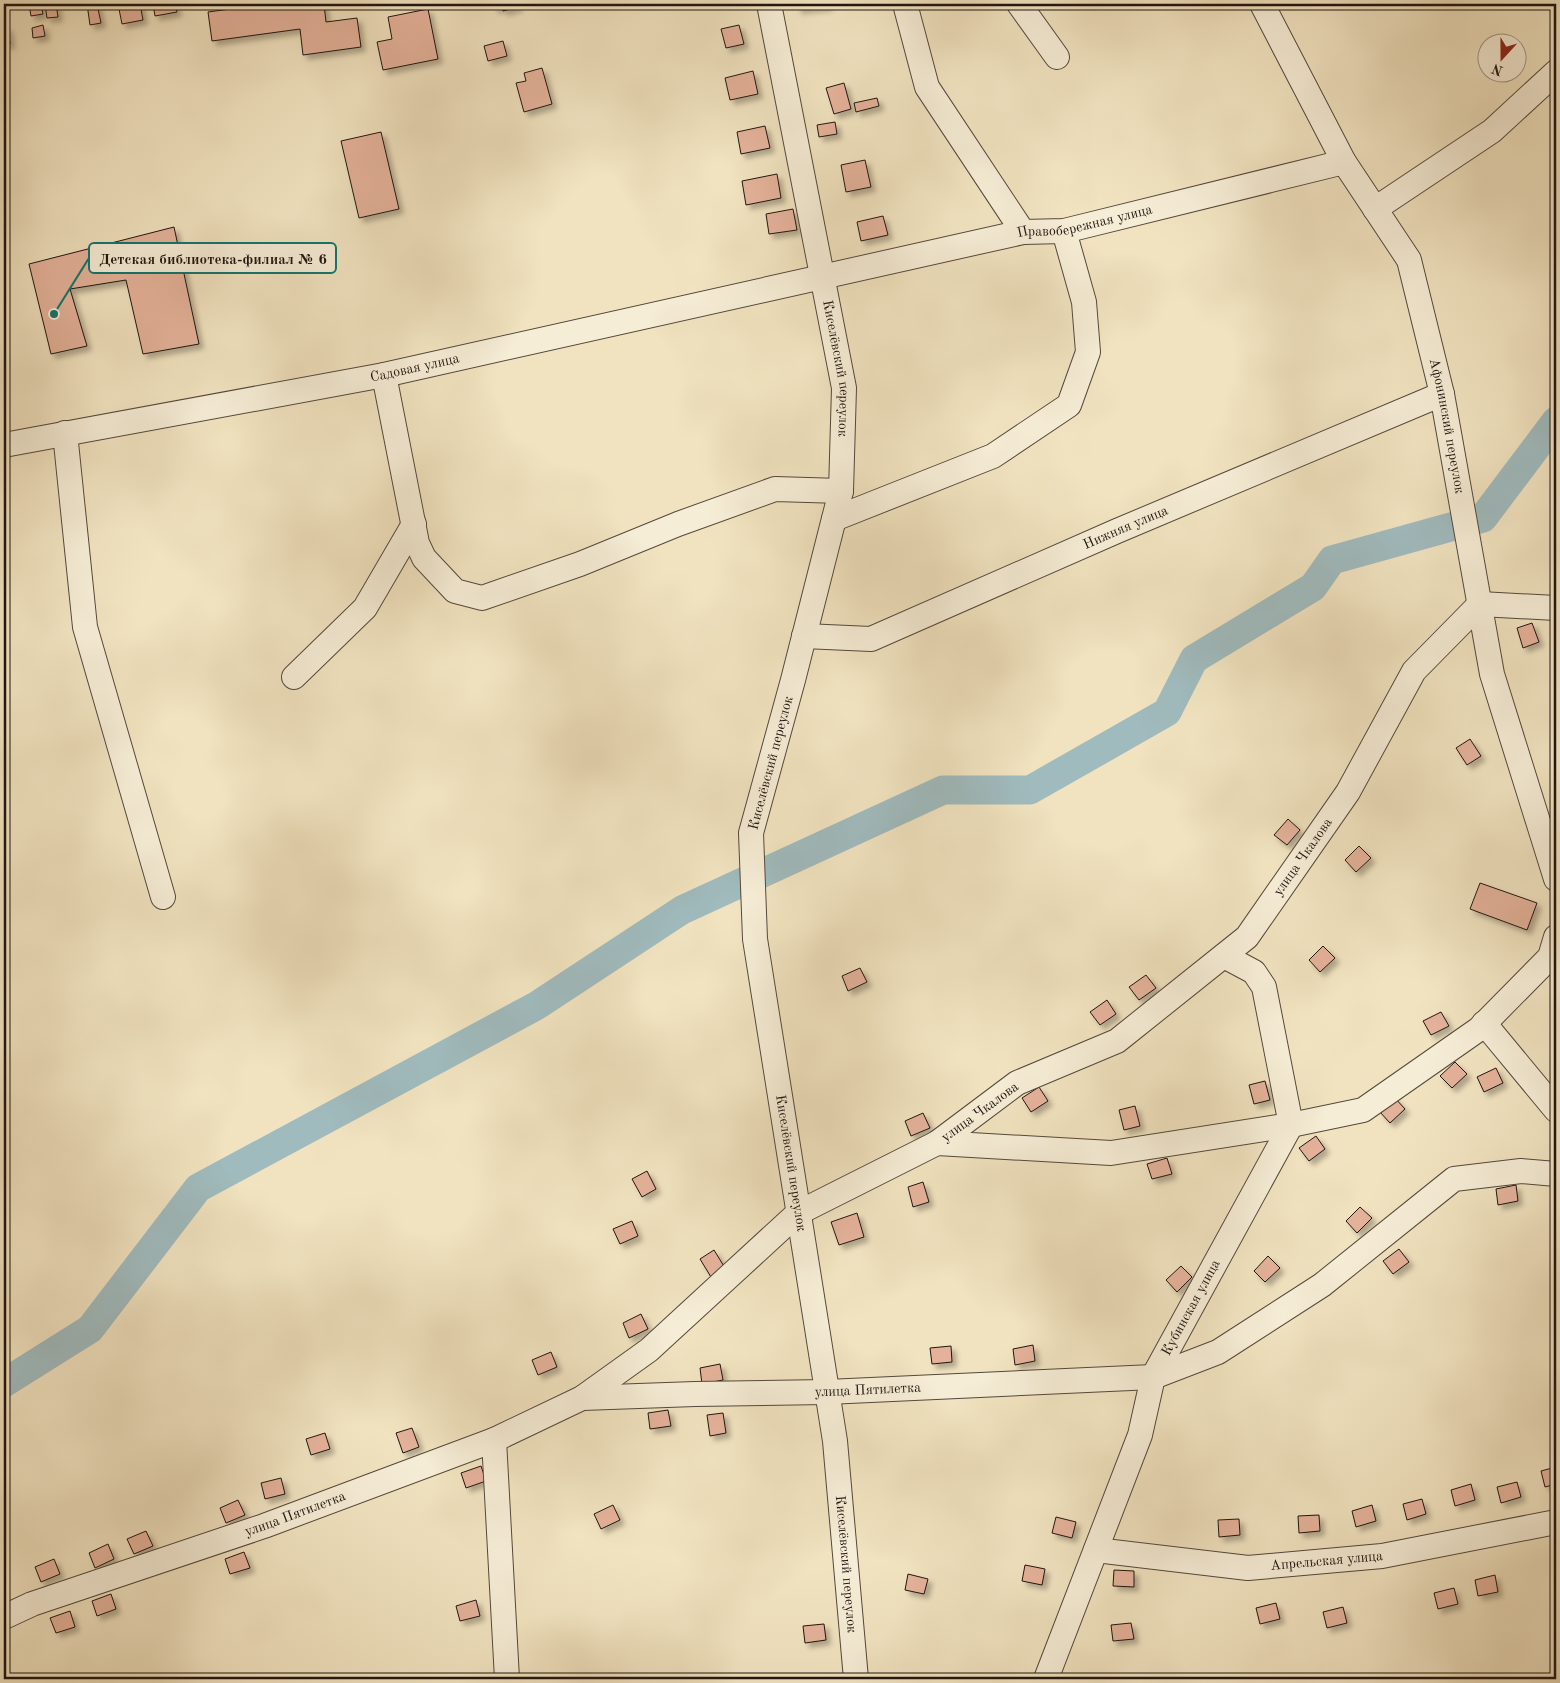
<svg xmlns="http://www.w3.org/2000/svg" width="1560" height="1683" font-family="'Old Standard TT',serif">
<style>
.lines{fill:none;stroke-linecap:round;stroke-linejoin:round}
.river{stroke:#a0bbbe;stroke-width:29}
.building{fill:#e4b29a;stroke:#201510;filter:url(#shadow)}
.minor-casing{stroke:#54483c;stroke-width:26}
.minor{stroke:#f6edd6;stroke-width:24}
.labels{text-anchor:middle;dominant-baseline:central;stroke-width:4;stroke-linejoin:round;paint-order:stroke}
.street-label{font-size:14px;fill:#201510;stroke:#f6edd6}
.leader{fill:none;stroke:#0f766e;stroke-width:2}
.callout-dot{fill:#0f766e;stroke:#f6edd6;stroke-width:2}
.callout{fill:#f6edd6;stroke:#0f766e;stroke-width:2}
.callout-label{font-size:15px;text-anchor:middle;font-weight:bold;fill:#201510}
</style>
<defs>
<filter id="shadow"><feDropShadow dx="4.5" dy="4.5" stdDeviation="2.5" flood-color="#0004"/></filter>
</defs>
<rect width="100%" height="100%" fill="#f1e3c0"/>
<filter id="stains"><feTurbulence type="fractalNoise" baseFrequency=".004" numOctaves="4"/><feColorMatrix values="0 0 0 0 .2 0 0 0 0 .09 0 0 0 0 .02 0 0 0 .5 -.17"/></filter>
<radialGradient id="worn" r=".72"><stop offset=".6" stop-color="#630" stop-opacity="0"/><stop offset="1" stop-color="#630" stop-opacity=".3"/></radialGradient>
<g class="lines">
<!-- river -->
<polyline class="river" points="4,1383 90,1329 198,1188 536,1006 682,910 943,790 1030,790 1167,712 1194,659 1313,587 1332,560 1483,518 1556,421"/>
</g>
<!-- building -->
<g class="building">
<polygon points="29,4 41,4 43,14 31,16"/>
<polygon points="45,4 56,4 58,17 47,18"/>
<polygon points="87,4 97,4 101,23 90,25"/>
<polygon points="127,4 140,4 143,20 122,24 119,9 128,8"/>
<polygon points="153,4 175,4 177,12 155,16"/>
<polygon points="267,4 324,4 326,22 357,18 361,47 303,55 300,29 212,41 208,12"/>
<polygon points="493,4 518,4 518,7 503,11 502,7 494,9"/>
<polygon points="797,4 828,4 828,6 797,9"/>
<polygon points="428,9 438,59 383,70 377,42 392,39 388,17"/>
<polygon points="43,25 45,36 33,38 32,28"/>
<polygon points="739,25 744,44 726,48 721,29"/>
<polygon points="4,27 8,27 10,44 4,45"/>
<polygon points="503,41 507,56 488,61 484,46"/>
<polygon points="542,68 552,104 524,112 516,83 526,81 524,73"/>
<polygon points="753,71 758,94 730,100 725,78"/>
<polygon points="844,83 851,109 834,114 826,88"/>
<polygon points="877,98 879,106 856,112 854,103"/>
<polygon points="835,122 837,134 819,137 817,125"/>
<polygon points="765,126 770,148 741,154 737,132"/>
<polygon points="381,132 399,209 359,218 341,141"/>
<polygon points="865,160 871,187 846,192 841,165"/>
<polygon points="777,174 781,198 746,205 742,181"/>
<polygon points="793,209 797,230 769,234 766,214"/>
<polygon points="883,216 888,235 861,241 857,222"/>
<polygon points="174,227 199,344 143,354 126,280 70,289 87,346 51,354 29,264"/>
<polygon points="1532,623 1539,642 1523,648 1517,628"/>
<polygon points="1470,739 1481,756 1467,765 1456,748"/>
<polygon points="1288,819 1300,830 1287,845 1274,835"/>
<polygon points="1359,846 1371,858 1356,872 1345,860"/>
<polygon points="1480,883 1537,903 1527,930 1470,909"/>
<polygon points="1323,946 1335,958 1320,972 1309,960"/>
<polygon points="860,968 867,982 848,991 842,976"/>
<polygon points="1146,975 1156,988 1139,1000 1129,987"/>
<polygon points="1107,1000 1116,1014 1100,1025 1090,1012"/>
<polygon points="1441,1012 1449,1026 1431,1035 1423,1021"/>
<polygon points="1455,1062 1467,1074 1452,1088 1440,1076"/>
<polygon points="1496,1068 1503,1083 1484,1092 1477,1077"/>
<polygon points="1265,1081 1270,1100 1254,1104 1249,1085"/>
<polygon points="1039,1087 1048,1101 1031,1112 1022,1098"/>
<polygon points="1394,1097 1405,1109 1390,1123 1379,1111"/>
<polygon points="1135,1106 1140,1126 1124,1130 1119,1110"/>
<polygon points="923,1113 930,1128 911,1136 905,1121"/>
<polygon points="1316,1136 1325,1149 1309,1161 1299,1148"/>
<polygon points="1167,1158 1172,1174 1152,1179 1147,1164"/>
<polygon points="647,1171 656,1189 642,1197 632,1179"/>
<polygon points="923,1182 929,1202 913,1207 908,1187"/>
<polygon points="1516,1185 1518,1201 1498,1205 1496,1189"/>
<polygon points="1360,1207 1372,1218 1357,1233 1346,1221"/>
<polygon points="857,1213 864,1237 839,1245 831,1222"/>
<polygon points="632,1221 638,1236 620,1244 613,1229"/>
<polygon points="1399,1249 1409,1262 1393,1274 1383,1261"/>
<polygon points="714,1250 725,1268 711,1277 700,1259"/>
<polygon points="1268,1256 1280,1268 1265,1282 1254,1271"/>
<polygon points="1181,1266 1192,1277 1177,1292 1166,1280"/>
<polygon points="641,1314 648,1329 629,1338 623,1323"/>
<polygon points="1033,1345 1035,1361 1015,1365 1013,1349"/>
<polygon points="951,1346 952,1362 932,1364 930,1348"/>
<polygon points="551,1352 557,1367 538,1375 532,1360"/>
<polygon points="720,1364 723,1380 702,1384 700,1368"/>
<polygon points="668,1410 671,1426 650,1429 648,1413"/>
<polygon points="723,1413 726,1433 710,1436 707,1415"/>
<polygon points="412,1428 419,1447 403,1453 396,1433"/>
<polygon points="325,1433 330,1449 311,1455 306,1439"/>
<polygon points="481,1466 486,1481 466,1488 461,1473"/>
<polygon points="1556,1467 1556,1484 1545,1487 1541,1471"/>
<polygon points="281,1478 285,1494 265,1499 261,1483"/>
<polygon points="1517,1482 1521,1497 1501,1503 1497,1487"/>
<polygon points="1471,1484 1475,1500 1455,1506 1451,1490"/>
<polygon points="1422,1499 1426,1514 1407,1520 1403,1504"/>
<polygon points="238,1500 245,1515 226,1523 220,1508"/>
<polygon points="613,1505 620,1520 601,1529 594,1514"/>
<polygon points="1372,1505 1376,1521 1356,1527 1352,1511"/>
<polygon points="1319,1515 1320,1531 1299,1533 1298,1516"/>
<polygon points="1056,1517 1076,1522 1072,1538 1052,1533"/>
<polygon points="1239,1519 1240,1535 1219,1537 1218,1520"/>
<polygon points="146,1531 153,1546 134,1554 127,1539"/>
<polygon points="108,1544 114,1559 95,1568 89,1553"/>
<polygon points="244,1552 250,1568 230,1574 225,1559"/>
<polygon points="54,1559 60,1574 41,1582 35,1567"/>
<polygon points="1025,1565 1045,1569 1042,1585 1022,1581"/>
<polygon points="1114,1570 1134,1571 1134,1587 1113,1586"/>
<polygon points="908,1574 928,1579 924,1594 905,1590"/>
<polygon points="1495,1575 1498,1592 1478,1596 1475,1580"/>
<polygon points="1454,1588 1458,1604 1438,1609 1434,1593"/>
<polygon points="111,1594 116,1609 97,1616 92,1601"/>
<polygon points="476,1600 480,1616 460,1621 456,1606"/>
<polygon points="1276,1603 1280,1619 1260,1624 1256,1608"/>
<polygon points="1343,1607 1347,1623 1327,1628 1323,1612"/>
<polygon points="70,1611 75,1627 56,1633 50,1618"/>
<polygon points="1131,1623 1134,1639 1113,1641 1111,1625"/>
<polygon points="824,1624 826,1640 805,1643 803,1626"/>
</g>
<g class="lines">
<!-- minor casing -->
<g class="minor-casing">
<g id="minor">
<path id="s1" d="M769,4L844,388L841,491L793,680L751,833L755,939L835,1441L856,1679"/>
<polyline points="905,4 927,87 1023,232"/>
<polyline points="1019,4 1057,57"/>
<path id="s2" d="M1262,4L1344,162L1409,260L1442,394L1492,674L1556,879"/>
<polyline points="1375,209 1492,131 1556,72"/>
<polyline points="384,375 417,543 424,558 455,591 482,598 580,564 678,524 775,489 841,491"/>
<polyline points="65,433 85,627 163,897"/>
<path id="s3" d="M4,445L384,375L1023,232L1064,231L1344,162"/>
<polyline points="834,519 993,456 1069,405 1088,352 1084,302 1064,231"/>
<polyline points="1556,608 1480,604 1414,671 1348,792 1247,937 1117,1041 1017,1083 937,1143 1111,1153 1291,1125 1363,1110 1479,1029 1550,957 1556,937"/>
<path id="s4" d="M804,636L871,639L1117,531L1442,394"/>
<polyline points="294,677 365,608 414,524"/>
<polyline points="1484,1023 1556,1110"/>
<path id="s5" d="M582,1398L695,1394L827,1392L1153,1377L1218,1352L1322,1285L1454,1179L1521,1171L1556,1174"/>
<polyline points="494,1440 507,1679"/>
<path id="s6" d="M1096,1550L1248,1568L1382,1556L1556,1522"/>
<path id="s7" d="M4,1617L32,1604L264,1526L494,1440L582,1398L649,1350L798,1213L937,1143"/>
<path id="s8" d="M1046,1679L1140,1435L1153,1377L1291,1125L1264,987L1254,972L1224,956"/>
</g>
</g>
<!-- minor -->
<use href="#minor" class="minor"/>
</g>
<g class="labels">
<!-- street labels -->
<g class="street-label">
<text stroke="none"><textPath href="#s3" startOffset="1104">Правобережная улица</textPath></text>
<text stroke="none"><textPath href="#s3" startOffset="418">Садовая улица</textPath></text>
<text stroke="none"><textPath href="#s1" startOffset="371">Киселёвский переулок</textPath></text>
<text stroke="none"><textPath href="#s2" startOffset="466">Афонинский переулок</textPath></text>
<text stroke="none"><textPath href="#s4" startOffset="345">Нижняя улица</textPath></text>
<text transform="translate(771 763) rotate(-75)">Киселёвский переулок</text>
<text transform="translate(1303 857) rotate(-55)">улица Чкалова</text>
<text transform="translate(980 1112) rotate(-36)">улица Чкалова</text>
<text stroke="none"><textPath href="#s1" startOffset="1181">Киселёвский переулок</textPath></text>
<text stroke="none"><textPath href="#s8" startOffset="400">Кубинская улица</textPath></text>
<text stroke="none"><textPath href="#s5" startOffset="286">улица Пятилетка</textPath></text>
<text stroke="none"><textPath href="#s7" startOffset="309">улица Пятилетка</textPath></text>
<text stroke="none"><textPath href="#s6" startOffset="232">Апрельская улица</textPath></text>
<text stroke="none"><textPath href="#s1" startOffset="1586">Киселёвский переулок</textPath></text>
</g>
</g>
<!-- callouts -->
<path class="leader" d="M54 314L89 258"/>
<circle class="callout-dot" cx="54" cy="314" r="5"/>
<rect class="callout" x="89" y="243" width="247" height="30" rx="5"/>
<g class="callout-label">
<text x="213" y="264">Детская библиотека-филиал № 6</text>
</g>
<!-- margin -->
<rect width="1560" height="1683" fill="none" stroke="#f1e3c0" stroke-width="20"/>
<rect x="5" y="5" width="1550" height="1673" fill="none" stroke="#201510" stroke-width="2.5"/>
<rect x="10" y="10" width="1540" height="1663" fill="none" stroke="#201510"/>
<!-- north arrow -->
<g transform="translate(1502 58) rotate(201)"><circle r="24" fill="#f6edd6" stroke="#a09787"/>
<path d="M0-4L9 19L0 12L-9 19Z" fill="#8f2418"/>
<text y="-8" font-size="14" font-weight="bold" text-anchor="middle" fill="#201510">N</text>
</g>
<rect width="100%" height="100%" filter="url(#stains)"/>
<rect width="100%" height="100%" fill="url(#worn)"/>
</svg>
